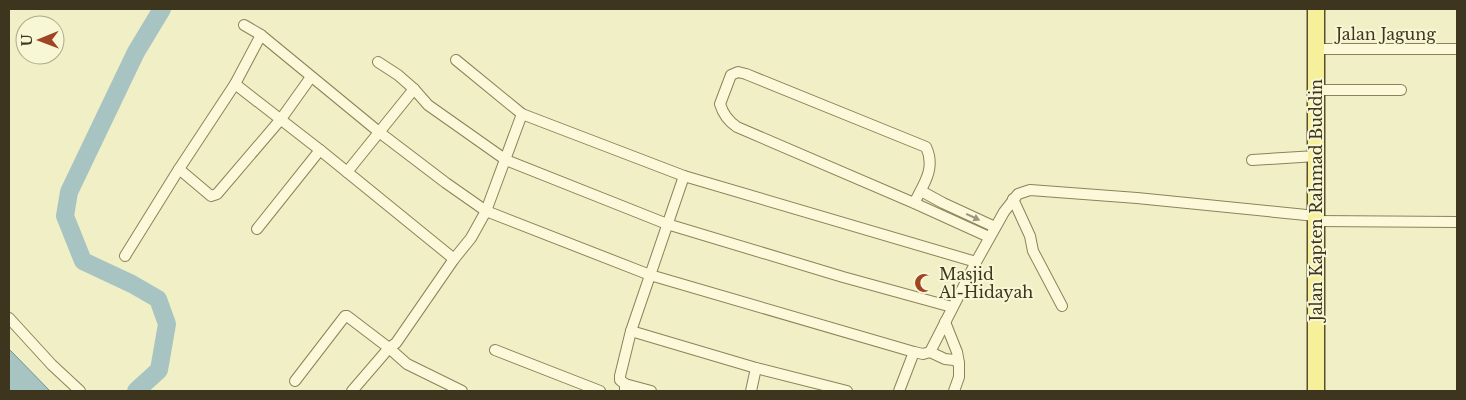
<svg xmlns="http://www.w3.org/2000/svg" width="1466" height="400" font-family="'Libre Baskerville',serif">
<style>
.water{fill:#a7c4c3;stroke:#6d9393}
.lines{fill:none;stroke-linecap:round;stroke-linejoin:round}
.river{stroke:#a7c4c3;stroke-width:18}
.minor-casing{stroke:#8d825a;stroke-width:12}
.primary-casing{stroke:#5b4e2e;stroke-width:19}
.minor{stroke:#fbf9d9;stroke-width:10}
.primary{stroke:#f6f09b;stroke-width:16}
.oneway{fill:#9c977c}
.labels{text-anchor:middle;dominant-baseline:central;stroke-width:4;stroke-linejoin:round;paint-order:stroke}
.street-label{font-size:16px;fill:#3d351e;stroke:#f8f7d5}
.poi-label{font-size:16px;fill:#3d351e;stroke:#f8f7d5;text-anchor:start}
</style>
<rect width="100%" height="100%" fill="#f1efc5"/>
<!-- water -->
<polygon class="water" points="9,349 50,391 9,391"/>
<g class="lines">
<!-- river -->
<polyline class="river" points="136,391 159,370 167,324 158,299 132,284 83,261 65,216 69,192 136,52 162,9"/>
<!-- minor casing -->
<g class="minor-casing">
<g id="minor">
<polyline points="244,25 261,35"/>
<polyline points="1316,49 1457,49"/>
<polyline points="456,60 522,114 684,176 976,262"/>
<polyline points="378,62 398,75 414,89 428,105 506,160 667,224 843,277 952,307"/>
<polyline points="235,84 320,150 454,259"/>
<polyline points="1315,90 1401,90"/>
<polyline points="1252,160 1316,156"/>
<polyline points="179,169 211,196 217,194 281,119 311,77"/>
<polyline points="347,172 414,89"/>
<polyline points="921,191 943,203 995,227"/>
<polyline points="1013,199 1030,236 1033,251 1062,306"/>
<path d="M914,203C924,184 936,168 926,147L746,74L738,72L731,75L720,104C723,114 728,121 737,127L914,203L989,237"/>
<polyline points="1316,221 1457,222"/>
<polyline points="257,229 320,150"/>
<polyline points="125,256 179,169 235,84 261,35 379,132 446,183 486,211 650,275 914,352 923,354 930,352 945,359 954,360 959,363 959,377 954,391"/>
<polyline points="9,318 52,365 80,391"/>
<polyline points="945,322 957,352 959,363"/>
<polyline points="631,331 756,368 847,391"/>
<polyline points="495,350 600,391"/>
<polyline points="930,352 976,262 1004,212 1018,194 1030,190 1137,198 1316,216"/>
<polyline points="295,381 345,316 347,316 389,348 407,364 462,391"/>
<polyline points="625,384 651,391"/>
<polyline points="352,391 389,348 396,343 454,259 471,238 486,211 522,114"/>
<polyline points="625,391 625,384 620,380 620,376 631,331 684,176"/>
<polyline points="751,391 756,368"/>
<polyline points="899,391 914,352"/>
</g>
</g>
<!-- primary casing -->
<g class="primary-casing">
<polyline id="primary" points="1316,9 1316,391"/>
</g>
<!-- minor -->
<use href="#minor" class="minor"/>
<!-- primary -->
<use href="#primary" class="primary"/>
</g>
<!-- one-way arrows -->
<defs><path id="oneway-solid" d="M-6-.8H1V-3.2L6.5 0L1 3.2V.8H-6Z" transform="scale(1.25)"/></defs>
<use class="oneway" href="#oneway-solid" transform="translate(973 217) rotate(25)"/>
<!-- icons -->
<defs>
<g id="mosque-bare" transform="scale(1.5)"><path d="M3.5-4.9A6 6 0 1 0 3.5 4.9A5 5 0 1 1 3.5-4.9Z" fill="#a04426" stroke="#f8f7d5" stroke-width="2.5" paint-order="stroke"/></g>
</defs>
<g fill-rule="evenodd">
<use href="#mosque-bare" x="924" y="283"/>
</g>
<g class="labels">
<!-- street labels -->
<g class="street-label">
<text x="1386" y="34">Jalan Jagung</text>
<text transform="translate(1316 200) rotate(-90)">Jalan Kapten Rahmad Buddin</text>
</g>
<!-- poi labels -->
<g class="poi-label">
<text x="939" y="274">Masjid<tspan x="939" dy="18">Al-Hidayah</tspan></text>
</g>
</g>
<!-- border -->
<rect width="1466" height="400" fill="none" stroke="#3d351e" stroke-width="20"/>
<!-- north arrow -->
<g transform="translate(40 40) rotate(269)"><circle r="24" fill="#f8f7d5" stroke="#ada98c"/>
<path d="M0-4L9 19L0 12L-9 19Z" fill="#a04426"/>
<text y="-8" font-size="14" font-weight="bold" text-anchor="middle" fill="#3d351e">U</text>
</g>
</svg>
